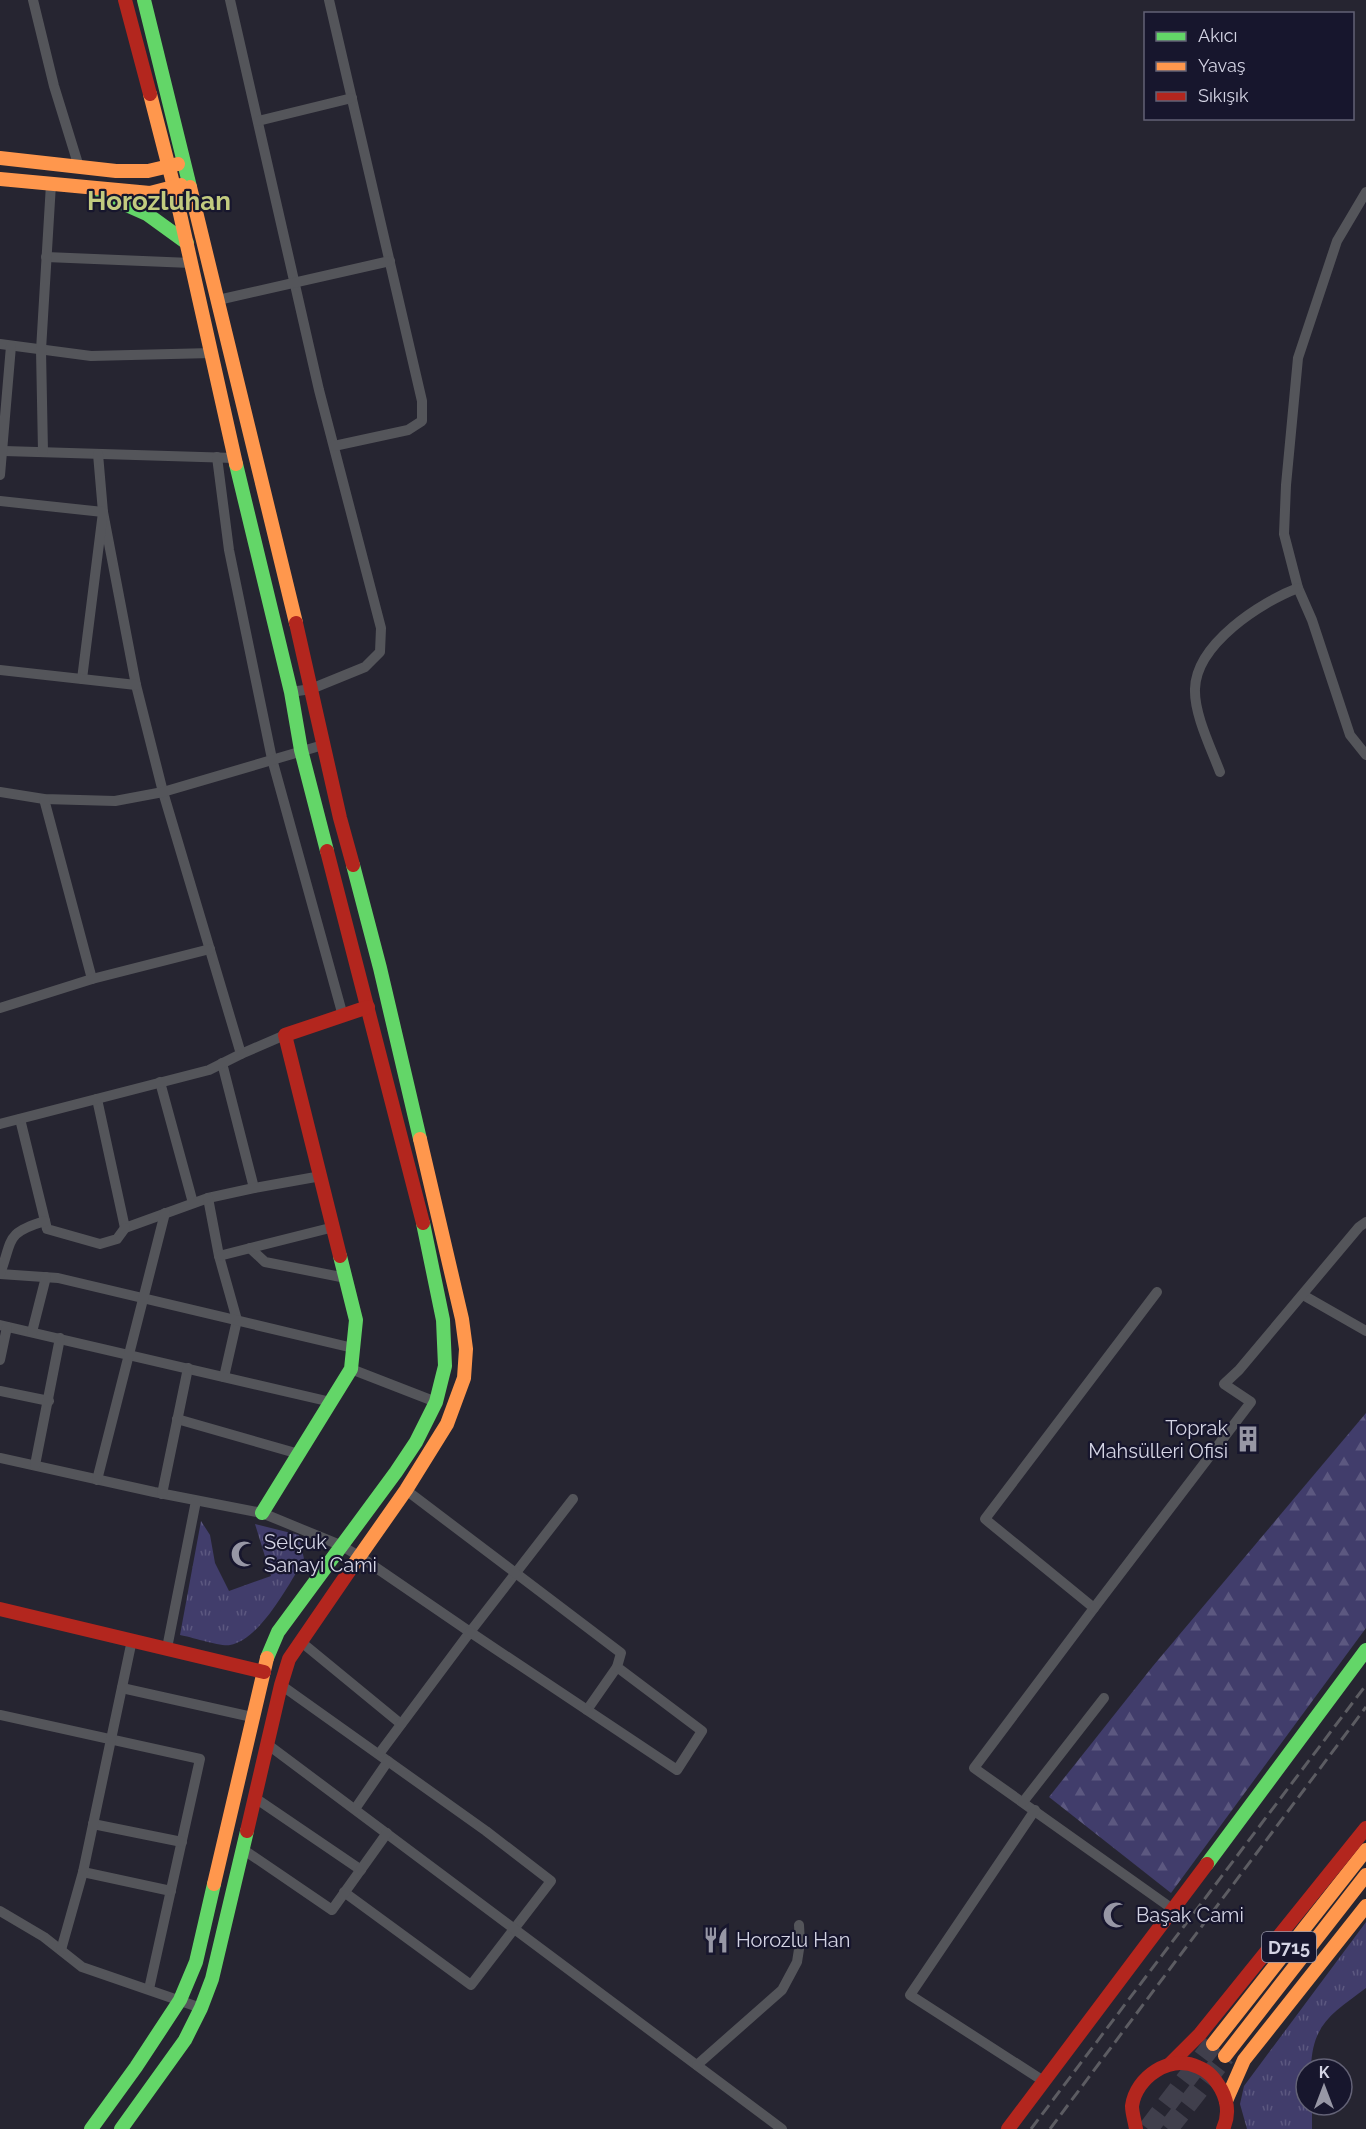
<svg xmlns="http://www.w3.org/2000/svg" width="1366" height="2129" font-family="Raleway,sans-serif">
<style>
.grass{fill:url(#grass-tufts)}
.forest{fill:url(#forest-firs)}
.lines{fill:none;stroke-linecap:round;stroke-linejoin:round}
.highway-tunnel{stroke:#403f4c;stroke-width:20;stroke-dasharray:20 10;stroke-linecap:butt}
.street{stroke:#54555a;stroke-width:10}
.fast{stroke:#63d668;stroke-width:14}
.slow{stroke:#ff974d;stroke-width:14}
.jam{stroke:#b3261e;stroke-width:14}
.rail{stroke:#5c5c62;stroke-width:3;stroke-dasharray:12 6;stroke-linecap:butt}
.labels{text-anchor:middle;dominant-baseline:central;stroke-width:4.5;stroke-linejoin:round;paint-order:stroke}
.shield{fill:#17162d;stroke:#9b9bad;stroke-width:1.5}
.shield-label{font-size:18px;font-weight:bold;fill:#d4d4e4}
.poi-label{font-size:20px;fill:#d4d4e4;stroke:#17162d;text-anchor:start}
.district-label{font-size:26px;font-weight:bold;fill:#c2cb7f;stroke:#17162d}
</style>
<defs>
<pattern id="grass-tufts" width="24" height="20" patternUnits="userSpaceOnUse" patternTransform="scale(1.5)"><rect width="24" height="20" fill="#413d6b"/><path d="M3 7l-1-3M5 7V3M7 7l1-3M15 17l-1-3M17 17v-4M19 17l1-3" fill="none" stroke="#5c5880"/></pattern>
<pattern id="forest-firs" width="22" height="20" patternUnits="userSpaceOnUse" patternTransform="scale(1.5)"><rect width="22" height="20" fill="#413d6b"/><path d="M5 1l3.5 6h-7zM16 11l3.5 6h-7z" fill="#5c5880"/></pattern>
</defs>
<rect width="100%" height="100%" fill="#262531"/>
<!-- grass -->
<g class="grass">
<path d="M201,1521L210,1535L215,1563L229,1591L271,1576L255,1524L299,1535L304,1559C290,1583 260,1640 230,1645C222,1647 191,1637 180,1635Z"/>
<path d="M1366,1922V1988C1333,2013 1312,2023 1311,2069H1306V2105H1312V2129H1247L1240,2104L1244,2086Z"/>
</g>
<!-- forest -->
<polygon class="forest" points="1366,1413 1366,1628 1171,1893 1049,1797 1153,1666"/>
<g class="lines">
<!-- highway-tunnel -->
<g class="highway-tunnel">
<polyline points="1148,2129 1213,2044"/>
<polyline points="1168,2129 1225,2056"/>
</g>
<!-- street -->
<g class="street">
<polyline points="33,0 54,86 79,167"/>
<polyline points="230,0 319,390 381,628 380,652 365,667 311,689 291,692"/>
<polyline points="329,0 422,401 422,421 408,430 334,446"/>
<polyline points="258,121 352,98"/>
<polyline points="1366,192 1337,241 1298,358 1286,485 1284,534 1298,588 1312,620 1350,735 1366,755"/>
<polyline points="46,257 191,263"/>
<polyline points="218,300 390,261"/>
<polyline points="0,344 91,356 212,353"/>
<polyline points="4,451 234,458"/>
<polyline points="43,452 41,350 51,184"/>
<polyline points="98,454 103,512 136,685 163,792 241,1054"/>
<polyline points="217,457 229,550 272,759 343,1016"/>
<polyline points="0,475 11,346"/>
<polyline points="0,501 103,512 82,679"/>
<polyline points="0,670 136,685"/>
<path d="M1220,772C1211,748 1194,714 1195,689C1196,644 1261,602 1298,588"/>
<polyline points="0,792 44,799 115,801 163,792 323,745"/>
<polyline points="44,799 92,979"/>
<polyline points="0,1008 92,979 210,949"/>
<polyline points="222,1063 254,1188"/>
<polyline points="160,1082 193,1203"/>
<polyline points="97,1099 125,1228 208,1198 254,1188 321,1176"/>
<polyline points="20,1119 47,1229 100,1244 117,1239 125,1228"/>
<polyline points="0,1124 209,1070 241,1054 285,1035"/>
<polyline points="208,1198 219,1256 237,1320 224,1377"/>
<polyline points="250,1248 265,1262 346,1278"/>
<polyline points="219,1256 334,1227"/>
<polyline points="0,1274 58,1278 353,1348"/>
<path d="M0,1274C13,1239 5,1233 45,1221"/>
<polyline points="1157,1292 985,1519 1094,1608 974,1768 1174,1910"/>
<polyline points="1303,1295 1366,1331"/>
<polyline points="0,1325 331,1402"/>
<polyline points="32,1332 46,1277"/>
<polyline points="0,1360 7,1327"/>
<polyline points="351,1369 436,1402"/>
<polyline points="0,1391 49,1401"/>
<polyline points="177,1419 299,1454"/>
<polyline points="0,1458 154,1492 262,1513 340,1545 359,1556 470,1632 573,1499"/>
<polyline points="35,1465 60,1338"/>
<polyline points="97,1480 165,1213"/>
<polyline points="162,1494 188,1368"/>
<polyline points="1094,1608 1251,1402 1224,1384 1239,1370 1359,1227 1366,1222"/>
<polyline points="300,1641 401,1724"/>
<polyline points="167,1648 196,1501"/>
<polyline points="281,1685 486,1831 551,1881 471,1985 344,1892"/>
<polyline points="122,1688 252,1717"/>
<polyline points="587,1710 617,1667"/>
<polyline points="0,1715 200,1759 149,1989"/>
<polyline points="267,1744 782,2129"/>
<polyline points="379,1754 470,1632 677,1770 702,1731 617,1667 621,1653 406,1490"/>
<polyline points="255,1798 361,1870"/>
<polyline points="1023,1802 1104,1698"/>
<polyline points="355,1809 388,1761"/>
<polyline points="1035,1810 910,1995 1045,2082"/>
<polyline points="93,1824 182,1842"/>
<polyline points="244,1850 332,1910 387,1833"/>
<polyline points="83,1872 171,1891"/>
<polyline points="0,1911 44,1937 82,1967 201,2008"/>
<polyline points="61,1950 83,1872 132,1640"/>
<polyline points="697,2065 782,1990 797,1962 800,1943 799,1925"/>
</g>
<!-- fast -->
<g class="fast">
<polyline points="144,0 190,187"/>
<polyline points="102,194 147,214 187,243"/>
<polyline points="236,464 291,692 301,750 327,851"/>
<polyline points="353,865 380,968 420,1139"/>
<polyline points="262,1513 351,1369 356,1320 340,1256"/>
<polyline points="267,1658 278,1632 396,1472 416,1442 436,1402 445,1366 443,1320 423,1223"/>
<polyline points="1207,1864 1366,1650"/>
<polyline points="91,2129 136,2067 180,2000 196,1962 214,1884"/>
<polyline points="121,2129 185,2040 201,2008 212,1979 247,1831"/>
</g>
<!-- slow -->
<g class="slow">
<polyline points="150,94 174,187 236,464"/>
<polyline points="0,158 116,171 148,171 178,164"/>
<polyline points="0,179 150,193 181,185"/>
<polyline points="190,187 296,623"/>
<polyline points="352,1567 406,1490 447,1424 464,1378 466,1349 462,1319 420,1139"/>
<polyline points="214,1884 267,1658"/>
<polyline points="1213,2044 1366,1850"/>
<polyline points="1225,2056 1366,1875"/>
<polyline points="1226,2101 1244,2060 1366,1906"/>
</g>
<!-- jam -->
<g class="jam">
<polyline points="125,0 150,94"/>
<polyline points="296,623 340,818 353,865"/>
<polyline points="327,851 423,1223"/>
<polyline points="340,1256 285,1035 368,1007"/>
<polyline points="0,1609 264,1672"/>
<polyline points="247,1831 281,1685 289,1659 352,1567"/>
<polyline points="1170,2064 1200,2034 1366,1828"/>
<polyline points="1008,2129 1207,1864"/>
<path d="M1136,2129C1135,2122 1132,2113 1132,2106C1136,2077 1170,2054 1198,2067C1209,2071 1215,2079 1221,2089C1228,2102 1229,2116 1223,2129"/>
</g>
<!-- rail -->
<g class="rail">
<polyline points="1031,2129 1366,1685"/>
<polyline points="1050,2129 1366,1707"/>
</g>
</g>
<!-- icons -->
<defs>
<g id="building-bare" transform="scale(2.07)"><path d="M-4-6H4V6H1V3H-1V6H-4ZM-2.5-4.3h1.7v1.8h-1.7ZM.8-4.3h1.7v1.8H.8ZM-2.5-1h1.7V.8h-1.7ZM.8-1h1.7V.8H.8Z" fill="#9797a5" stroke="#17162d" stroke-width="2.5" paint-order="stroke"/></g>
<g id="mosque-bare" transform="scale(2.07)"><path d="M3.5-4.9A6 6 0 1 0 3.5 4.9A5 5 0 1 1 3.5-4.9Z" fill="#9797a5" stroke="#17162d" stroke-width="2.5" paint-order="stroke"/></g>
<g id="restaurant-bare" transform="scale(2.07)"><path d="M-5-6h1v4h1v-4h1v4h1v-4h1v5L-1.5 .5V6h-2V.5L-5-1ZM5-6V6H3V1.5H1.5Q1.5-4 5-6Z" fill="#9797a5" stroke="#17162d" stroke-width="2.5" paint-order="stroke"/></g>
</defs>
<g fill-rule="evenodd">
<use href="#building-bare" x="1248" y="1439"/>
<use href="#mosque-bare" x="244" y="1554"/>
<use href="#mosque-bare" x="1116" y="1915"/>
<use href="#restaurant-bare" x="716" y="1940"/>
</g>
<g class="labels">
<!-- shield labels -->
<rect class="shield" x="1262" y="1932" width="54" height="30" rx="4.5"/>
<g class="shield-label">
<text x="1289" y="1947">D715</text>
</g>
<!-- poi labels -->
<g class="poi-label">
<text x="1228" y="1428" text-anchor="end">Toprak<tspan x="1228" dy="23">Mahsülleri Ofisi</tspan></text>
<text x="264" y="1542">Selçuk<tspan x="264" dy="23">Sanayi Cami</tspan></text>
<text x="1136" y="1915">Başak Cami</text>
<text x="736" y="1940">Horozlu Han</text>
</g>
<!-- district labels -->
<g class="district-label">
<text x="159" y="201">Horozluhan</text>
</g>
</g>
<!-- legend -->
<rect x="1144" y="12" width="210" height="108" fill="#17162d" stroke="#636276" stroke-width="1.5"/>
<rect x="1156" y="32" width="30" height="9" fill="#63d668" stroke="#636276" stroke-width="1.5"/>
<text x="1198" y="42" font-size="18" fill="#d4d4e4">Akıcı</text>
<rect x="1156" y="62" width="30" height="9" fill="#ff974d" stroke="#636276" stroke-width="1.5"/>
<text x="1198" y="72" font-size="18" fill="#d4d4e4">Yavaş</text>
<rect x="1156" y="92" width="30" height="9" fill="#b3261e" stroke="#636276" stroke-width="1.5"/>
<text x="1198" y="102" font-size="18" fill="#d4d4e4">Sıkışık</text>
<!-- north arrow -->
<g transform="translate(1324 2087)"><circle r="28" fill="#17162d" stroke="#636276" stroke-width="1.5"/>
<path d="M0-4.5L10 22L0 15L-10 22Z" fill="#9797a5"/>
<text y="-9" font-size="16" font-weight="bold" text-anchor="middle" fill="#d4d4e4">K</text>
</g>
</svg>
